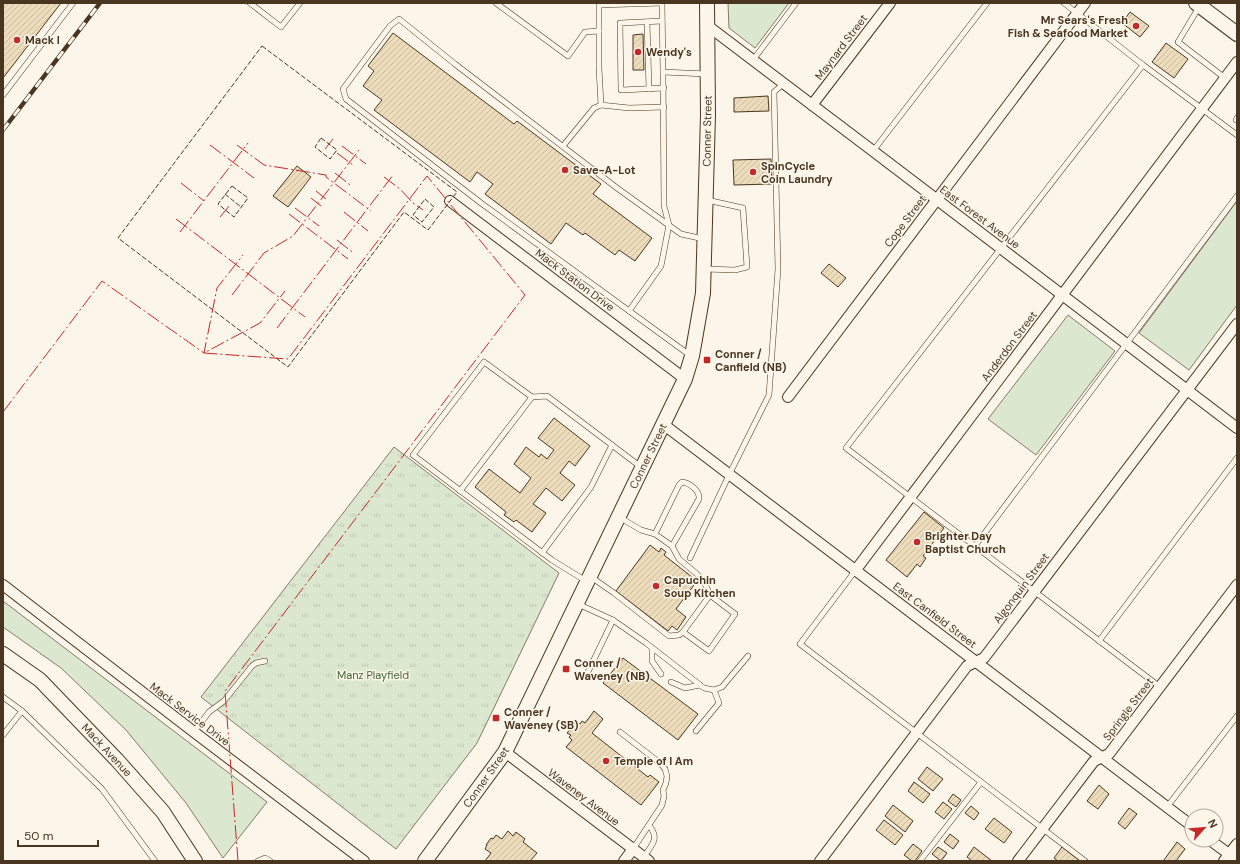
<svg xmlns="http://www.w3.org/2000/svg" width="1240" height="864" font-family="'DM Sans',sans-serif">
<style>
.grass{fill:#dce7d0;stroke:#887966}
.park{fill:url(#park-tufts);stroke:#887966}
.building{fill:url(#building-hatch);stroke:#4a3520}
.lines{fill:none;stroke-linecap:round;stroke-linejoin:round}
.lane-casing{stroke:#4a3520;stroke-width:6}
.street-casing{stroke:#4a3520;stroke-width:12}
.secondary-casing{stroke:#4a3520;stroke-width:16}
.lane{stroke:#fbf6e9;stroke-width:5}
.street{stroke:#fbf6e9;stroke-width:10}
.secondary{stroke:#fbf6e9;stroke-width:14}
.rail-casing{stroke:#4a3520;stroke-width:4.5}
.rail{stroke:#fbf6e9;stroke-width:3;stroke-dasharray:9;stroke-linecap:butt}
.fence{stroke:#4a3520;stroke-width:1;stroke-dasharray:5 2;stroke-linecap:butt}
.power{stroke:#c62828;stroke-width:1;stroke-dasharray:14 3 2 3;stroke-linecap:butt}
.poi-dot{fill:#c62828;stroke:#fbf6e9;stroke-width:1.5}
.labels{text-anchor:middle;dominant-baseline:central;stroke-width:3;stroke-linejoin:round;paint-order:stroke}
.poi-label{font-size:11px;font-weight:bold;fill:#4a3520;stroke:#fbf6e9;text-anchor:start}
.street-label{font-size:11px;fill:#4a3520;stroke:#fbf6e9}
.park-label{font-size:11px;fill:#436837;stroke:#fbf6e9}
</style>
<defs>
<pattern id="park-tufts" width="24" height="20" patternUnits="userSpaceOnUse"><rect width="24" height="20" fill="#dce7d0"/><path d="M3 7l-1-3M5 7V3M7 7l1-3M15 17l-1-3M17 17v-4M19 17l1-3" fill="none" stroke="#bec7b2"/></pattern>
<pattern id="building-hatch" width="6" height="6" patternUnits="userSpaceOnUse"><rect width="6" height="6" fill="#ecdcbc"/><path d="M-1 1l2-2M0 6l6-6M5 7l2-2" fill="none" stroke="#ccbda1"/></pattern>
</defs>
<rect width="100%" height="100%" fill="#fbf6e9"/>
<!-- grass -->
<g class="grass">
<polygon points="728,3 789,3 755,48 729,28"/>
<polygon points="1237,201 1237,305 1189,370 1139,333"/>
<polygon points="1068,315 1115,351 1036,455 988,419"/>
<polygon points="3,601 267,802 223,858 186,803 126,730 61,668 3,627"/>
</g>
<!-- park -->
<polygon class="park" points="394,447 559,573 477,743 396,849 201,697"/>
<!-- building -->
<g class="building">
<polygon points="3,3 61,3 3,78"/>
<polygon points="1130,12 1149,26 1140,37 1122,23"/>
<polygon points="393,33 514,124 517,121 601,184 593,194 652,238 635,261 619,250 615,255 585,233 583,235 566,223 551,244 485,194 493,184 477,172 470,182 374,110 382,100 363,86 374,71 368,66"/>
<polygon points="643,34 644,70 633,70 633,35"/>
<polygon points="1166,43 1188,59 1174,78 1152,62"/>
<polygon points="768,96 769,111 734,112 734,98"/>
<polygon points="771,159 772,184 734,185 733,160"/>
<polygon points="297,166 311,177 288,207 273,196"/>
<polygon points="829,264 846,278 838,287 821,273"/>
<polygon points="554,418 590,446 575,466 569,461 560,473 575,485 562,501 546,488 533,504 546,513 532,532 516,520 514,522 504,515 506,512 475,487 489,469 520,493 531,478 514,464 526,447 539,457 541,454 547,459 554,450 538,438"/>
<polygon points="924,512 944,528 923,556 926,558 920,567 917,564 907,577 886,560"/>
<polygon points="650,545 659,552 661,548 666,552 664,555 697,581 676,609 686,617 677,630 672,626 668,631 616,591"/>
<polygon points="623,658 698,714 678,740 603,683"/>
<polygon points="594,711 603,719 592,733 648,777 650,775 659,782 641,805 566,747 572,740 569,737 571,735 567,733 577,721 580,724 582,721 585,723"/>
<polygon points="927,767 943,779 933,791 918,779"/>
<polygon points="914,782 930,794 923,803 908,791"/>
<polygon points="1099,785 1109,794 1098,809 1087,801"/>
<polygon points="953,794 961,800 956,807 948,801"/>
<polygon points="943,802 952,809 944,819 935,812"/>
<polygon points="893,805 913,821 905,832 885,816"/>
<polygon points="971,806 979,813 974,820 965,813"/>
<polygon points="1129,808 1137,814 1125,829 1118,823"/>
<polygon points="994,818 1012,832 1004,843 985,829"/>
<polygon points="884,820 903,835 895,845 876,830"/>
<polygon points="508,831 513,836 516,832 525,839 523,842 537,853 530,861 485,861 491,853 485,849 487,845 486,845 491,838 493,839 496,835 502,839"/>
<polygon points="950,834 959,841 953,849 944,842"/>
<polygon points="1177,842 1185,849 1176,861 1166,861 1164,860"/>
<polygon points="913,844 922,851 915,861 912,861 904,855"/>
<polygon points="938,847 947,853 941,861 932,854"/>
<polygon points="974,847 992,861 972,861 967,857"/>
<polygon points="1062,847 1080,861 1058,861 1054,858"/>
</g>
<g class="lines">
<!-- lane casing -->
<g class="lane-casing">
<g id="lane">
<polyline points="250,3 281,27 300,3"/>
<polyline points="496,3 568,56 585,32 599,31"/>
<polyline points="662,3 599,5 599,68 601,105 629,108 664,107"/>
<polyline points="662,3 663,72 707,74"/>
<polyline points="1064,3 1143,65 1237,135"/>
<polyline points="1199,7 1178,42 1225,78"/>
<polyline points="662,21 620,23 621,90 664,88"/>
<polyline points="647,22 649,89"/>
<polyline points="753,60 796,3"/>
<polyline points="1143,65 846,448 1160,687"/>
<polyline points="3,95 73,3"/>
<polyline points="1236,120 1237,118"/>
<polyline points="563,146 594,108 601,105"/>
<polyline points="873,151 987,3"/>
<polyline points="705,269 735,270 747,267 743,208 707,200"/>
<polyline points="629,311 661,266 669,225 664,206 663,72"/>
<polyline points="691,356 481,203 346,99 343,89 390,26 399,19 455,64 617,188 681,234 704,239"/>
<polyline points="460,491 532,397"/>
<path d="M619,517L641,530L655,534L672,546L699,499C700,491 690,483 682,482L679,485L655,534"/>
<polyline points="672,546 679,559 697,574 705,584 710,595 735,614 709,651 683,632"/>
<polyline points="975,546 1237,196"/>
<polyline points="542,553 591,487 612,445"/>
<polyline points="690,558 729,475 769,395 778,269 774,92 783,84"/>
<polyline points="855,571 800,644 1085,861"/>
<polyline points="591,577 614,593 669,636 679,635 683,632 710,595"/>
<polyline points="586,581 552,560 413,455 484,362 532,397 547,396 641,467"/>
<polyline points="578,604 613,620 646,643 704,688 714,690 722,687 748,656"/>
<polyline points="1099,641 1237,458"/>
<polyline points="652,648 652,661 661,674"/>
<polyline points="586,676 613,620"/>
<polyline points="671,682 685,688 700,685"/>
<polyline points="3,697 22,711 102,789 155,861"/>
<polyline points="696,731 719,703 714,690"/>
<polyline points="194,732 209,712 224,701 252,666 256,663 265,661"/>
<polyline points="620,732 660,763 665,769 667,776 666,783 663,790 664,796 662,805 633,849"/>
<polyline points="3,735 22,711"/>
<polyline points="1167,807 1237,716"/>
<path d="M644,857C652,844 660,839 649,825"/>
<polyline points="258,861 265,858 270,861"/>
<polyline points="920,861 981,782"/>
</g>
</g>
<!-- street casing -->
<g class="street-casing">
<g id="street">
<polyline points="708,26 873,151 1237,428"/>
<polyline points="812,105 890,3"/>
<polyline points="450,201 685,379"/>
<polyline points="788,397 1085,3"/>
<polyline points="663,424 1192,826"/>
<polyline points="855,571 1237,62"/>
<polyline points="3,585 194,732 364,861"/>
<polyline points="505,752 649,861"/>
<polyline points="1210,840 1237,860"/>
<polyline points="624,861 633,849"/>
<polyline points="820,861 967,666 984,658 1237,324"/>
<polyline points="1018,861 1094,761 1109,754 1237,585"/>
<polyline points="1224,861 1237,844"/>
</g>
</g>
<!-- secondary casing -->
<g class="secondary-casing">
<g id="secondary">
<polyline points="1196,3 1237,34"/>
<polyline points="3,654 40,680 117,760 163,812 195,861"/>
<polyline points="425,861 505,752 685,379 692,356 703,293 708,115 707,3"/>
</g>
</g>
<!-- lane -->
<use href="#lane" class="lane"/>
<!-- street -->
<use href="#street" class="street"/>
<!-- secondary -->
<use href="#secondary" class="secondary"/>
<!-- rail casing -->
<g class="rail-casing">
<polyline id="rail" points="3,130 100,3"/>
</g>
<!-- rail -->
<use href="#rail" class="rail"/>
<!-- fence -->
<g class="fence">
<polygon points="262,46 457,192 428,230 404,212 288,367 118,238"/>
<polygon points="321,138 337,150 330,159 315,147"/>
<polygon points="232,186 248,198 234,217 218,204"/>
<polyline points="225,194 241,207"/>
<polygon points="425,199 434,207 422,222 413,215"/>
</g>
<!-- power -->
<g class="power">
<polyline points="210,145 254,178"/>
<polyline points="237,145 264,165 326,175 326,177 371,211"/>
<polyline points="342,146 366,164"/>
<polyline points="325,149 333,139"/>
<polyline points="337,153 353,165"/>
<polyline points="335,173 350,185"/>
<polyline points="384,177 400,189 413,203 423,210"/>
<polyline points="181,183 204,201"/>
<polyline points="316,191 326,199"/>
<polyline points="311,198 321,206"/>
<polyline points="295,208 319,226"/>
<polyline points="344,212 368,231"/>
<polyline points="289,214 348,259"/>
<polyline points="220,217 230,205"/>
<polyline points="176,219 305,317"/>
<polyline points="180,232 248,143"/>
<polyline points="337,240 352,252"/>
<polyline points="232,295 264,253 293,236 359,150"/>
<polyline points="277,328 393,175"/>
<polyline points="3,412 102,281 204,353 217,288 243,255"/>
<polyline points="238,861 225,691 525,295 427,176 288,359 204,353 260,323 285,291"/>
</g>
</g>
<!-- markers -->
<g class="poi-dot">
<circle cx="1136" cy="26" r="4"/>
<circle cx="17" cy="40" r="4"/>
<circle cx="638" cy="52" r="4"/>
<circle cx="565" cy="170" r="4"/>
<circle cx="753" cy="172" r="4"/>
<rect x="703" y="356" width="8" height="8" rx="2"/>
<circle cx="917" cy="542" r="4"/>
<circle cx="656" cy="586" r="4"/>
<rect x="562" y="665" width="8" height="8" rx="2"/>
<rect x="492" y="714" width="8" height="8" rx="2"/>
<circle cx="606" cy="761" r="4"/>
</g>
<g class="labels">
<!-- poi labels -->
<g class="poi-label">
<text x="1128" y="20" text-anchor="end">Mr Sears's Fresh<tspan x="1128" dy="13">Fish &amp; Seafood Market</tspan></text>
<text x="25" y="40">Mack I</text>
<text x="646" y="52">Wendy's</text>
<text x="761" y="166">SpinCycle<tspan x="761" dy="13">Coin Laundry</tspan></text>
<text x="573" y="170">Save-A-Lot</text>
<text x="715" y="354">Conner /<tspan x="715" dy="13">Canfield (NB)</tspan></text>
<text x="925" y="536">Brighter Day<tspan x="925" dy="13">Baptist Church</tspan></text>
<text x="664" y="580">Capuchin<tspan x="664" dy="13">Soup Kitchen</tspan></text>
<text x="574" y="663">Conner /<tspan x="574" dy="13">Waveney (NB)</tspan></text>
<text x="504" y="712">Conner /<tspan x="504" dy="13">Waveney (SB)</tspan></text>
<text x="614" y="761">Temple of I Am</text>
</g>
<!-- street labels -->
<g class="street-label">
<text transform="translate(841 47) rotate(-53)">Maynard Street</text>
<text transform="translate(707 131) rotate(-89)">Conner Street</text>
<text transform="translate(980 217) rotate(37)">East Forest Avenue</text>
<text transform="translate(905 221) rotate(-53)">Cope Street</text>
<text transform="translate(575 280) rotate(37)">Mack Station Drive</text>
<text transform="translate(1009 346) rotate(-53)">Anderdon Street</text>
<text transform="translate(648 456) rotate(-64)">Conner Street</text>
<text transform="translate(1021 588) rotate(-53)">Algonquin Street</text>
<text transform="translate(935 615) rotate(37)">East Canfield Street</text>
<text transform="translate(1128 709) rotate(-53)">Springle Street</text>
<text transform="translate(190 714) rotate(37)">Mack Service Drive</text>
<text transform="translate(107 750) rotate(47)">Mack Avenue</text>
<text transform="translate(486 777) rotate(-55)">Conner Street</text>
<text transform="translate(584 797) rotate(37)">Waveney Avenue</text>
</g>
<!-- park labels -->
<g class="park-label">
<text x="373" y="675">Manz Playfield</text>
</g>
</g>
<!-- border -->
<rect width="1240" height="864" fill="none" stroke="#4a3520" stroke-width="8"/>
<!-- north arrow -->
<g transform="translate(1204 828) rotate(63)"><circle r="19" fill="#fbf6e9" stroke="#b4a999"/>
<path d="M0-3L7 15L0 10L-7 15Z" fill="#c62828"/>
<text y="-6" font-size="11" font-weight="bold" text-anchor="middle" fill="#4a3520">N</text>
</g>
<!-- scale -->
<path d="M18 840v6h80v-6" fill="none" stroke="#4a3520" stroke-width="2"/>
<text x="24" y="840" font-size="12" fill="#4a3520" stroke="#fbf6e9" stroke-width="3" paint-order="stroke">50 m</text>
</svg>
